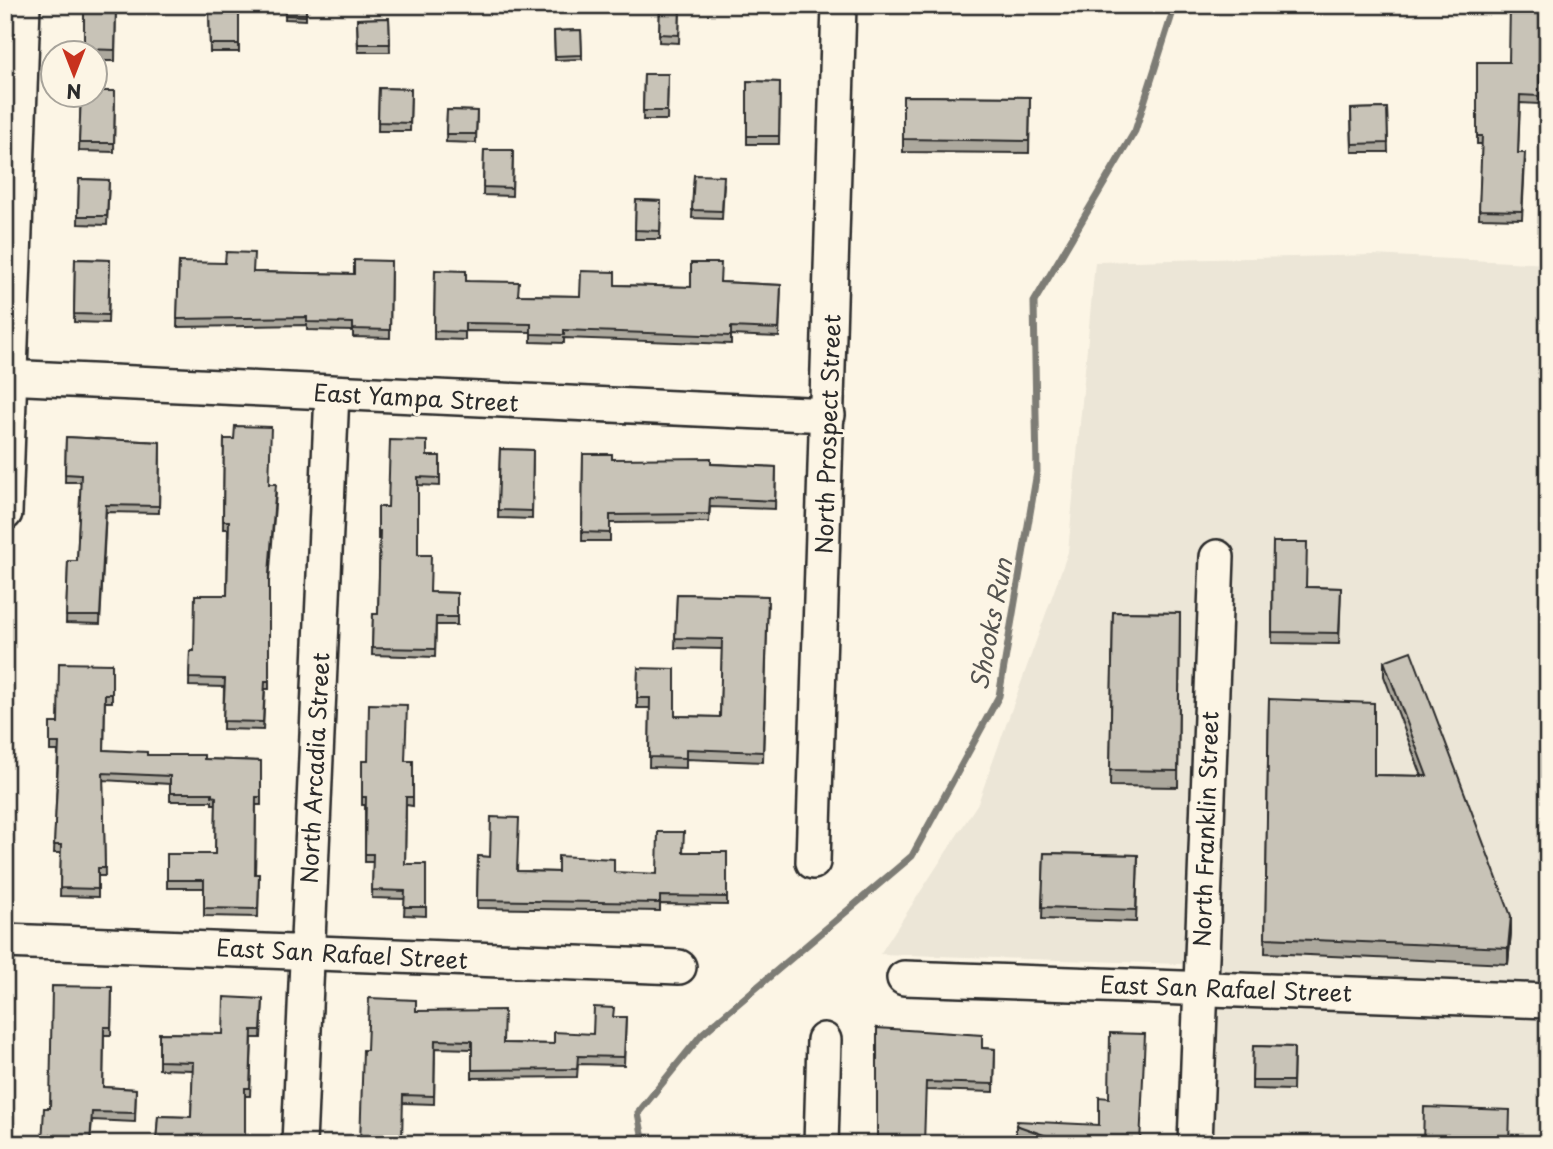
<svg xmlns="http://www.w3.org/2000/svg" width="1553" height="1149" font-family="'Playpen Sans',sans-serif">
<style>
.built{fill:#ece6d7}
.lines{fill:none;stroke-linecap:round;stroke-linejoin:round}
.stream{stroke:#7d7b74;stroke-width:7}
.minor-casing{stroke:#2b2b2b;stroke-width:38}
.minor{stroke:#fcf5e5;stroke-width:33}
.wall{fill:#aca89d;stroke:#2b2b2b;stroke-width:2}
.shaded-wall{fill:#8c8880;stroke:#2b2b2b;stroke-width:2}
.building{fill:#c8c3b7;stroke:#2b2b2b;stroke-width:2}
.labels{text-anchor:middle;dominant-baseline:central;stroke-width:6;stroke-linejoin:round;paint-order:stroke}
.street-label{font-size:23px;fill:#2b2b2b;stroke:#fcf5e5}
.water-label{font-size:24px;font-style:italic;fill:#545350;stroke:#fcf5e5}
</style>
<rect width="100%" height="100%" fill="#fcf5e5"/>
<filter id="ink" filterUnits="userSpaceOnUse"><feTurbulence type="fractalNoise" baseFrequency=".0143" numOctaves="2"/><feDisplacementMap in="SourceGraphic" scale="14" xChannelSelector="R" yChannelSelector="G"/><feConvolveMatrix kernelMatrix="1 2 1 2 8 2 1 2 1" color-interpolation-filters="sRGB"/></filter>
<g filter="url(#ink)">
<!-- built -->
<polygon class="built" points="1373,255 1548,264 1548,1144 1207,1144 1209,965 880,954 978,803 1068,552 1095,262"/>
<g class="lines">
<!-- stream -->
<polyline class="stream" points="644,1144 638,1113 702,1034 912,856 999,696 1037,472 1034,302 1135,131 1175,5"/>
<!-- minor casing -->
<g class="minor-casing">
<g id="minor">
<polyline points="5,377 828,415"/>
<polyline points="5,513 23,5"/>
<polyline points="813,862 839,5"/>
<polyline points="5,941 679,967"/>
<polyline points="904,978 1548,1001"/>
<polyline points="299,1144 332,393"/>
<polyline points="821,1144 824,1040"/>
<polyline points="1195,1144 1217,557"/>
</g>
</g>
<!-- minor -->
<use href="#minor" class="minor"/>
</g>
<!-- wall -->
<g class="wall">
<polygon points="84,5 116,5 115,61 94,61 94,52 84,52"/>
<polygon points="286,5 306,5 306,20 285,19"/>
<polygon points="475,5 509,5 509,7 475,6"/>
<polygon points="660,5 680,5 679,43 659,42"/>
<polygon points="1548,5 1548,43 1540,43 1539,104 1520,103 1518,153 1525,161 1522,219 1479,218 1482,144 1477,144 1477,62 1509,62"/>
<polygon points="239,6 239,52 210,52 209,7"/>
<polygon points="389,18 390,52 358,52 357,19"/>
<polygon points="581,30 582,59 555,60 554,31"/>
<polygon points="644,74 668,74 667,120 643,120"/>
<polygon points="747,81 780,82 779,144 747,144"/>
<polygon points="379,88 411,89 410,131 378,131"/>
<polygon points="115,91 114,152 79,151 81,94"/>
<polygon points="903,96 1030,97 1029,153 903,152"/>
<polygon points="1387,108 1388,152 1352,152 1351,109"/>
<polygon points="447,110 477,111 476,143 446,142"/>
<polygon points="484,150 513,150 512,196 483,195"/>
<polygon points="694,175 724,184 722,219 692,218"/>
<polygon points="79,179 109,180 107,225 78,224"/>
<polygon points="636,200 661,201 660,239 635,239"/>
<polygon points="75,259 110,260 108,323 74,322"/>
<polygon points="391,261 390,338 353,337 353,331 307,330 307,325 177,327 179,262 254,272 354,274"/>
<polygon points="435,270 466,281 519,295 580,296 615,285 691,287 720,282 781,285 779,337 731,335 731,344 564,338 564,343 531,342 531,332 465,331 465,340 434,339"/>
<polygon points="66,437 160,442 159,513 106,512 100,624 66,623 68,561 77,561 81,482 65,482"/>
<polygon points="224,439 270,484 276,492 269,582 269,689 265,689 263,730 223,729 224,687 189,686 190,651 194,651 227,595 228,529 223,529"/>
<polygon points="500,449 533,450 532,519 498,518"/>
<polygon points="583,454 612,459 776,467 775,509 710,507 709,522 610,523 610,541 582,541"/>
<polygon points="427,456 440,456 440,486 418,485 418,555 430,592 457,593 457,625 436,625 435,657 372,655 373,614 378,614 380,539 378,539 378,507 388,507"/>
<polygon points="1273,542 1306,587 1341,588 1339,644 1272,643"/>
<polygon points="677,594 768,596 763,762 686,759 686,768 649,767 650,708 637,708 638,668 675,716 720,717 722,649 675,648"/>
<polygon points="1113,612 1180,613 1178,787 1110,786"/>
<polygon points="1384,661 1511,932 1508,964 1265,953 1269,699 1374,775 1422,776 1384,676"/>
<polygon points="112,664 112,702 105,702 104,750 147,755 204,759 261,761 261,805 256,805 255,874 259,874 258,917 204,916 204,888 167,888 167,854 215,854 216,804 212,804 212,801 170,801 170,784 103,780 105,876 98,876 98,897 60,896 61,853 54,853 58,751 50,751 50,723 58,723"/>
<polygon points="362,761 413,761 413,806 406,805 405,864 426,864 426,916 404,915 405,899 372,898 373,862 365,862 365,805 362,805"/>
<polygon points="683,852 727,852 727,905 660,904 660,911 477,908 478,856 490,857 517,871 657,874"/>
<polygon points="1044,853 1138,855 1136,922 1042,919"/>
<polygon points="112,987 111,1035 104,1035 103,1087 136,1089 135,1122 92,1120 90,1144 42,1144 50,1108"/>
<polygon points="263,999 261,1038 252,1038 250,1096 245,1096 245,1144 156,1144 158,1116 191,1117 193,1070 159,1069 159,1033 223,1034"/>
<polygon points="416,1011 503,1043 554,1044 593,1034 614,1017 626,1017 624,1065 578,1064 577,1077 472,1078 472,1049 435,1048 434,1104 403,1103 367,1050"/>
<polygon points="877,1028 982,1048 995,1049 994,1092 926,1090"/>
<polygon points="1253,1046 1294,1047 1293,1090 1252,1089"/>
<polygon points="1016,1125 1140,1144 1046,1144 1016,1134"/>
</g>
<!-- shaded-wall -->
<polygon class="shaded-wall" points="1511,916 1511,932 1508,964 1508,948"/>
<!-- building -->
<g class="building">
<polygon points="84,5 116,5 115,50 84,49"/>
<polygon points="286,5 306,5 306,16 285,15"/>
<polygon points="660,5 680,5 679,35 659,34"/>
<polygon points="1510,5 1548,5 1548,34 1540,34 1539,96 1520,95 1518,153 1525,153 1522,211 1479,210 1482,136 1477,136 1477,62 1509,62"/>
<polygon points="239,6 239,44 210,44 209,7"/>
<polygon points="389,18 390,44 358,44 357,19"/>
<polygon points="581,30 582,55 555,56 554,31"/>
<polygon points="644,74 668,74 667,111 643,111"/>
<polygon points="747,81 780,82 779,136 747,136"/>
<polygon points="379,88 411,89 410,123 378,122"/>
<polygon points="94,91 115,91 114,143 79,143 81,94 94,94"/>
<polygon points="903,96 1030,97 1029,141 903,139"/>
<polygon points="1387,108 1388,143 1352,144 1351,109"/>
<polygon points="447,110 477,111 476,134 446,134"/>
<polygon points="484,150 513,150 512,188 483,187"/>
<polygon points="694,175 724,176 722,211 692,210"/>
<polygon points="79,179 109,180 107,216 78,216"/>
<polygon points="636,200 661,201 660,231 635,230"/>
<polygon points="226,252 254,253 253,272 354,274 354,260 391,261 390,330 353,329 353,323 307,322 307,317 177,319 179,262 225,263"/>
<polygon points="75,259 110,260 108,315 74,314"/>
<polygon points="691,263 721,263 720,282 781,285 779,329 731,327 731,336 564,330 564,335 531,334 531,324 465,323 465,332 434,331 435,270 466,271 466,281 519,282 518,295 580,296 581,271 615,272 615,285 691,287"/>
<polygon points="235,426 271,427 269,484 276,484 269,574 269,681 265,681 263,722 223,721 225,679 189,678 190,651 194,651 195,595 227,595 229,521 223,521 224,439 234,439"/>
<polygon points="66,437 160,442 159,506 106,505 100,616 66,616 68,561 77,561 81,475 65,474"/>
<polygon points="390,440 427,441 427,456 440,456 440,478 418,477 418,555 431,555 430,592 457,593 457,617 436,617 435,649 372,648 373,614 378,614 380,531 378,531 378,507 388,507"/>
<polygon points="500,449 533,450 532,511 498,510"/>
<polygon points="583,454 612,454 612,459 711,458 711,464 776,467 775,501 710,498 709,514 610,515 610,533 582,532"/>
<polygon points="1273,542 1307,542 1306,587 1341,588 1339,633 1272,632"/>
<polygon points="677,594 768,596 763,752 686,749 686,758 649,757 650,698 637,698 638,668 675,669 675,716 720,717 722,639 675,638"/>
<polygon points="1113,612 1180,613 1178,771 1110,770"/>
<polygon points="1411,651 1511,916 1508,948 1265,938 1269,699 1374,703 1374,775 1427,776 1384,661"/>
<polygon points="59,663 112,664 112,694 105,694 104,750 147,752 147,755 204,755 204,759 261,761 261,797 256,797 255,874 259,874 258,909 204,908 204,880 167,880 167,854 215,854 216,797 212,796 212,793 170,793 170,776 103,773 105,868 98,868 98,889 60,888 61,845 54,845 59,743 50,743 50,723 58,723"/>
<polygon points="369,704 407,705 405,761 413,761 413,797 406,797 405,864 426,864 426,907 404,907 405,891 372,890 373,854 365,854 366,797 362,797 362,761 368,761"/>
<polygon points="491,817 519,818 517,871 558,872 558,856 614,859 614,872 657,874 658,832 684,832 683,852 727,852 727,897 660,896 660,903 477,900 478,856 490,857"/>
<polygon points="1044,853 1138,855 1136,910 1042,907"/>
<polygon points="52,986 112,987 111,1027 104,1027 103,1087 136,1089 135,1113 92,1112 90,1144 42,1144 44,1108 50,1108"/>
<polygon points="224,997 263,999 261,1030 252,1030 250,1088 245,1088 245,1144 156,1143 158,1116 191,1117 193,1062 159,1061 159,1033 223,1034"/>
<polygon points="369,998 416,1000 416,1011 504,1010 503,1043 554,1044 554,1032 593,1034 594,1007 614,1008 613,1017 626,1017 624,1057 578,1056 577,1069 472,1070 472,1041 435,1040 434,1096 403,1095 402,1143 360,1144 363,1050 367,1050"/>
<polygon points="877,1028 982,1035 982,1048 995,1049 994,1084 926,1082 924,1144 877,1144"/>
<polygon points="1110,1033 1145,1034 1140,1144 1069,1144 1016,1125 1017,1121 1099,1125 1099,1097 1109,1098"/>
<polygon points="1253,1046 1294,1047 1293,1081 1252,1081"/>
<polygon points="1424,1107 1510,1110 1509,1144 1423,1144"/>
</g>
</g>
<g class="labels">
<!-- street labels -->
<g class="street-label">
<text transform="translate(416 397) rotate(3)">East Yampa Street</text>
<text transform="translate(827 434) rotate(-88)">North Prospect Street</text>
<text transform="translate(314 768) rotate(-87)">North Arcadia Street</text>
<text transform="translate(1205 829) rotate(-88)">North Franklin Street</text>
<text transform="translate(342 953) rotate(3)">East San Rafael Street</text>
<text transform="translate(1226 988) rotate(2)">East San Rafael Street</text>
</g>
<!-- water labels -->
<g class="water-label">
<text transform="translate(990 624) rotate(-79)">Shooks Run</text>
</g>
</g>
<!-- margin -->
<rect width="1553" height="1149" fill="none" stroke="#fcf5e5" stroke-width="28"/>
<rect x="14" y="14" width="1525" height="1121" fill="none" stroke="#2b2b2b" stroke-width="2.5" filter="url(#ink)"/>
<!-- north arrow -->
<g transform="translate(74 74) rotate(180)"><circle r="33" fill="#fcf5e5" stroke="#a8a49b" stroke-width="2"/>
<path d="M0-5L12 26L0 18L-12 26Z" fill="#c8321e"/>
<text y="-10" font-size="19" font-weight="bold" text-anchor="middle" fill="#2b2b2b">N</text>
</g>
</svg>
